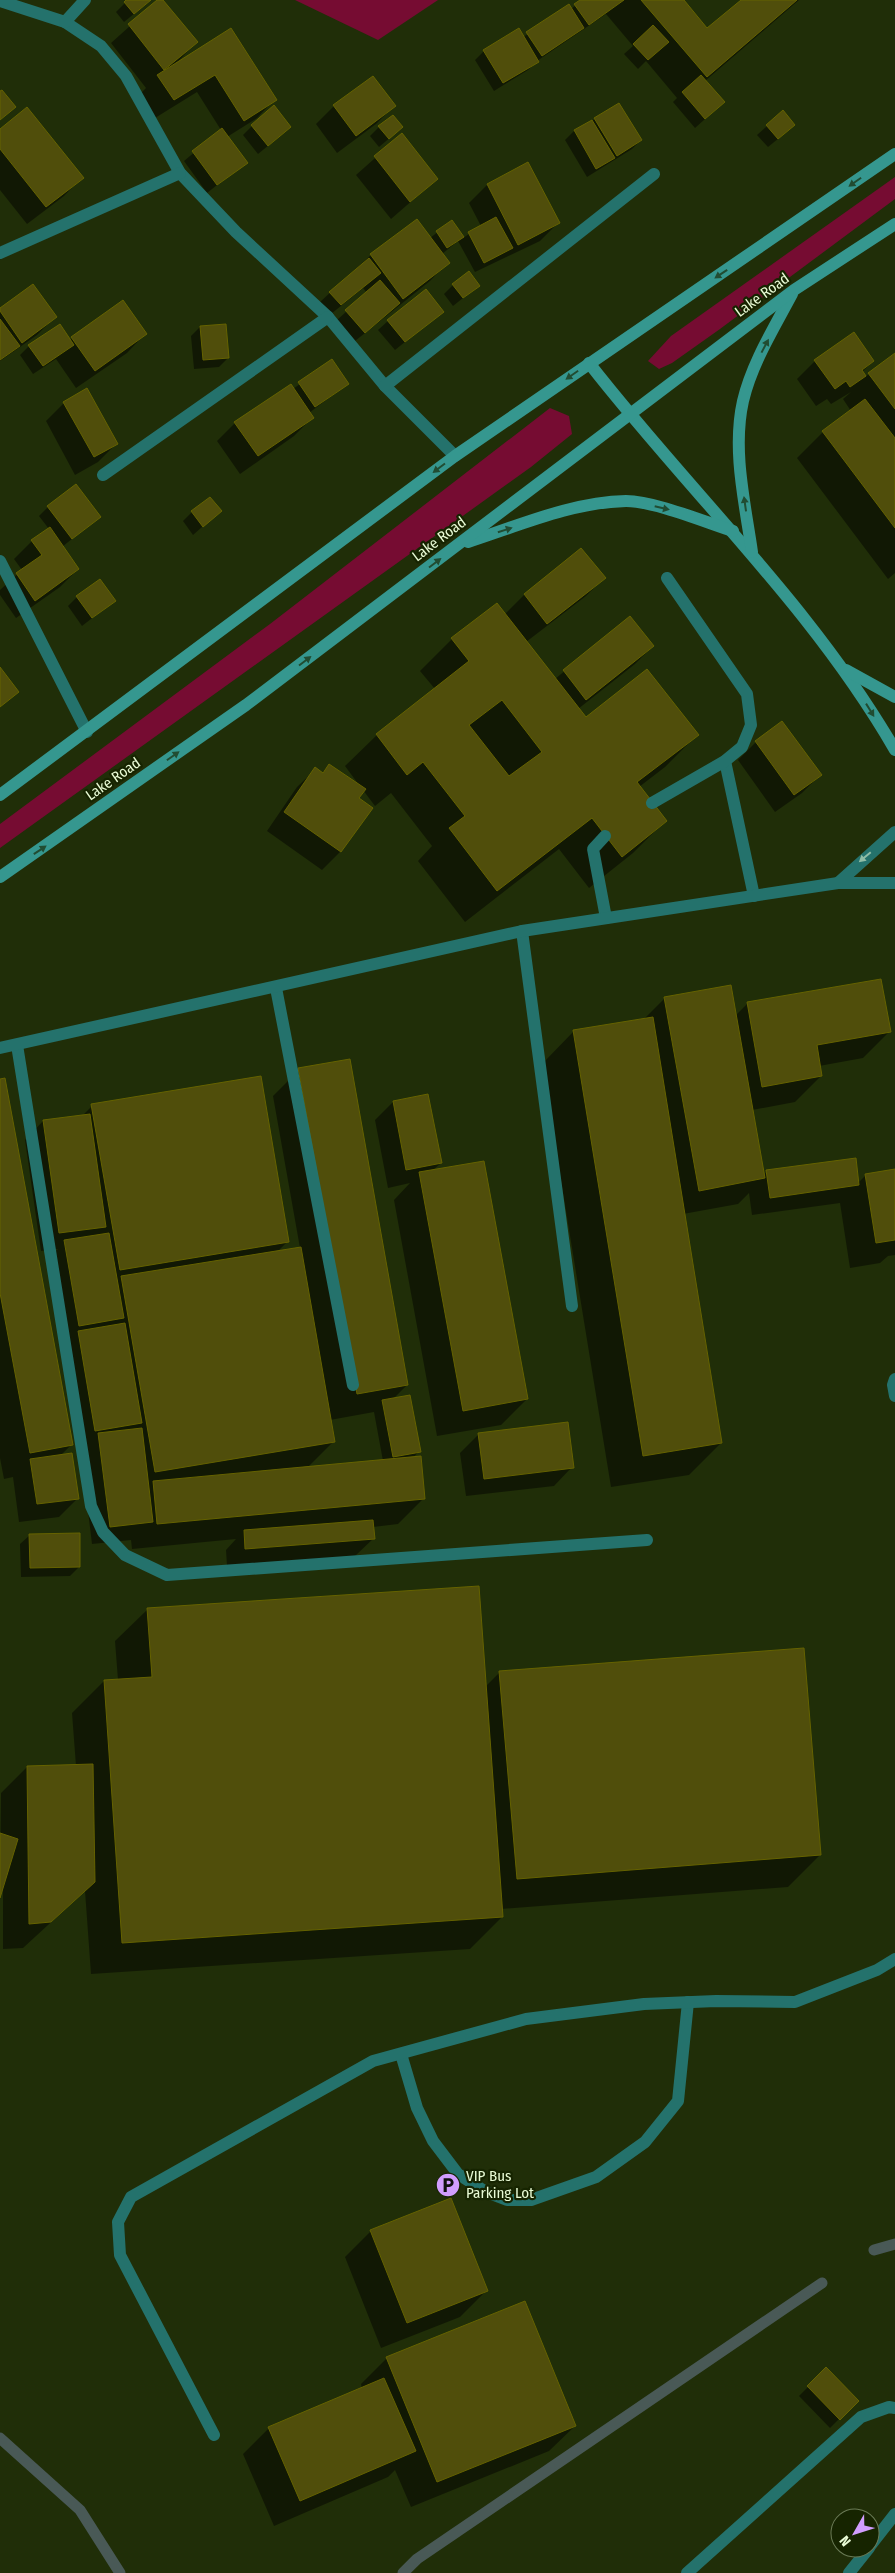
<svg xmlns="http://www.w3.org/2000/svg" width="895" height="2573" font-family="'Fira Sans Condensed',sans-serif">
<style>
.green{fill:#760c32}
.shadow{fill:#0007;fill-rule:evenodd}
.lines{fill:none;stroke-linecap:round;stroke-linejoin:round}
.stream{stroke:#495956;stroke-width:11}
.building{fill:#504e0b;stroke:#656200;fill-rule:evenodd}
.lane{stroke:#24726c;stroke-width:12}
.street{stroke:#24726c;stroke-width:12}
.secondary{stroke:#35978f;stroke-width:12}
.oneway{fill:#214c32}
.oneway2{fill:#90bda6}
.labels{text-anchor:middle;dominant-baseline:central;stroke-width:4.5;stroke-linejoin:round;paint-order:stroke}
.street-label{font-size:15px;fill:#e9fbd5;stroke:#162400}
.poi-label{font-size:15px;fill:#e9fbd5;stroke:#162400;text-anchor:start}
</style>
<rect width="100%" height="100%" fill="#202e08"/>
<!-- green -->
<g class="green">
<polygon points="295,0 438,0 378,40"/>
<polygon points="895,177 895,199 720,329 672,363 659,369 648,361 671,336"/>
<polygon points="550,408 569,416 572,434 531,467 0,848 0,824 270,624"/>
</g>
<!-- shadow -->
<g class="shadow">
<polygon points="128,0 151,0 124,22 116,12"/>
<polygon points="159,0 196,42 174,66 230,30 275,99 257,118 227,137 246,162 207,193 184,161 221,130 197,92 155,118 140,94 146,88 111,43"/>
<polygon points="582,0 682,0 707,30 743,0 799,0 705,81 714,111 695,128 673,102 677,98 646,61 638,69 624,54 633,46 606,14 537,61 528,70 494,91 475,60 484,51 523,37 571,9"/>
<polygon points="334,106 394,106 376,124 337,153 316,124"/>
<polygon points="783,112 784,134 768,147 757,135"/>
<polygon points="595,119 641,140 632,149 587,177 565,140 574,131"/>
<polygon points="252,126 280,136 258,154 243,135"/>
<polygon points="379,127 392,136 379,147 370,136"/>
<polygon points="0,130 82,177 64,196 27,224 0,190"/>
<polygon points="401,135 437,179 391,219 356,175"/>
<polygon points="527,164 558,223 540,241 475,272 458,241 442,254 448,262 430,281 355,341 337,320 367,293 363,288 331,314 320,302 371,255 417,220 430,238 451,222 463,238 481,226 469,203 487,185"/>
<polygon points="453,285 478,286 453,306 444,294"/>
<polygon points="0,309 55,317 37,335 0,361"/>
<polygon points="442,312 395,350 378,330 388,321"/>
<polygon points="200,327 228,358 219,367 194,369 191,336"/>
<polygon points="145,334 127,353 76,388 56,359 33,374 20,355 29,346 69,341 72,338"/>
<polygon points="895,355 895,573 888,579 797,458 823,432 851,411 843,399 851,392 831,404 827,399 816,406 797,379 815,361 873,361 862,372 865,377"/>
<polygon points="332,361 347,384 309,413 312,418 294,436 240,474 217,441 235,423 293,389"/>
<polygon points="64,403 117,443 98,462 75,475 46,421"/>
<polygon points="48,507 99,517 62,547 78,569 60,587 16,618 0,595 0,590 22,570 14,559 32,541 49,529 39,516"/>
<polygon points="220,511 193,535 183,521 192,512"/>
<polygon points="581,549 604,578 586,596 526,642 555,679 630,617 653,646 635,664 578,709 585,719 697,735 665,767 639,787 665,821 633,853 589,888 559,849 465,922 418,861 432,846 391,793 375,806 363,790 357,798 340,852 322,870 267,831 297,787 316,769 322,773 329,765 359,785 345,766 377,735 435,689 420,671 452,639 505,614 524,595"/>
<polygon points="77,597 114,601 82,626 68,606"/>
<polygon points="756,742 820,775 802,793 775,812 738,760"/>
<polygon points="665,998 735,1016 747,1004 889,1032 863,1058 819,1066 821,1076 795,1102 752,1110 764,1175 767,1171 858,1183 866,1175 895,1171 895,1255 888,1256 880,1263 850,1268 840,1203 752,1215 749,1193 738,1204 683,1214 721,1443 689,1475 611,1487 542,1064 574,1031 643,1020"/>
<path d="M299,1070L407,1385L392,1400L419,1451L413,1458L424,1498L398,1524L373,1527L374,1538L355,1556L227,1566L226,1550L236,1539L132,1549L131,1540L92,1544L81,1453L46,1260L58,1249L41,1251L25,1140L43,1121L82,1116L92,1106L288,1241L277,1252L300,1248L273,1096ZM374,1412L383,1461L307,1468L333,1442L330,1420Z"/>
<polygon points="0,1080 71,1445 60,1456 78,1498 59,1517 19,1522 13,1477 4,1479 0,1458"/>
<polygon points="427,1095 441,1163 432,1171 527,1399 501,1425 437,1436 394,1200 410,1183 388,1188 375,1120 393,1102"/>
<polygon points="479,1434 572,1467 554,1486 466,1496 460,1453"/>
<polygon points="30,1535 79,1567 70,1576 21,1577 20,1544"/>
<polygon points="148,1609 485,1687 500,1672 820,1855 788,1887 501,1909 502,1917 470,1949 91,1974 85,1891 23,1948 3,1949 3,1887 0,1894 1,1793 27,1767 76,1766 72,1713 104,1681 118,1680 115,1641"/>
<polygon points="371,2231 486,2291 460,2317 381,2348 345,2257"/>
<polygon points="387,2358 575,2426 549,2451 411,2507 395,2470 388,2477 274,2526 243,2454 269,2428 362,2388 361,2384"/>
<polygon points="826,2369 857,2401 830,2428 799,2396"/>
</g>
<g class="lines">
<!-- stream -->
<g class="stream">
<polyline points="874,2250 895,2244"/>
<polyline points="0,2438 80,2510 120,2573"/>
<polyline points="403,2573 417,2559 822,2283"/>
</g>
</g>
<!-- building -->
<g class="building">
<polygon points="126,0 151,0 134,14 124,2"/>
<polygon points="157,0 163,0 198,42 164,70 128,24"/>
<polygon points="580,0 624,0 589,25 574,4"/>
<polygon points="641,0 684,0 707,28 741,0 797,0 707,77"/>
<polygon points="569,4 584,28 542,56 526,32"/>
<polygon points="653,25 669,42 648,60 633,44"/>
<polygon points="231,28 277,100 244,121 215,75 174,100 157,75"/>
<polygon points="519,28 539,62 503,83 483,50"/>
<polygon points="701,75 725,102 705,119 682,92"/>
<polygon points="373,76 396,106 356,136 333,105"/>
<polygon points="2,90 16,107 0,120 0,91"/>
<polygon points="619,103 642,140 617,156 594,118"/>
<polygon points="274,105 291,127 268,146 251,125"/>
<polygon points="27,107 84,178 46,207 0,149 0,129"/>
<polygon points="783,110 795,125 778,139 766,125"/>
<polygon points="393,115 403,127 389,139 378,126"/>
<polygon points="592,120 615,158 596,169 574,130"/>
<polygon points="222,128 248,163 217,185 192,151"/>
<polygon points="402,133 438,179 410,202 374,156"/>
<polygon points="528,162 560,223 518,245 487,184"/>
<polygon points="496,217 513,248 484,263 468,232"/>
<polygon points="417,219 450,263 403,299 370,254"/>
<polygon points="452,220 464,237 447,248 436,231"/>
<polygon points="369,258 381,273 341,305 329,292"/>
<polygon points="469,271 480,286 463,298 452,284"/>
<polygon points="380,280 400,303 365,333 345,310"/>
<polygon points="33,284 57,317 22,343 0,311 0,308"/>
<polygon points="426,289 444,312 405,342 387,320"/>
<polygon points="123,300 147,334 95,371 71,337"/>
<polygon points="0,319 20,346 0,360"/>
<polygon points="60,324 74,345 43,366 28,345"/>
<polygon points="226,324 229,358 203,360 200,326"/>
<polygon points="854,332 874,361 862,370 866,376 850,387 846,381 835,389 814,360"/>
<polygon points="895,353 895,409 868,373"/>
<polygon points="332,359 349,384 315,407 298,382"/>
<polygon points="291,384 314,418 258,456 234,422"/>
<polygon points="87,388 118,444 94,457 63,402"/>
<polygon points="865,399 895,438 895,528 822,431"/>
<polygon points="76,484 101,517 72,539 47,506"/>
<polygon points="210,497 222,511 203,527 191,511"/>
<polygon points="50,527 79,569 35,601 16,573 42,555 31,540"/>
<polygon points="581,548 606,578 547,624 524,594"/>
<polygon points="100,579 116,601 92,618 76,596"/>
<path d="M497,603L586,717L647,669L699,735L637,782L667,821L622,857L592,818L497,891L449,828L465,816L423,762L407,775L376,734L469,661L451,638ZM502,700L542,752L509,776L469,725Z"/>
<polygon points="630,616 654,646 586,700 563,670"/>
<polygon points="0,667 19,692 0,707"/>
<polygon points="782,721 822,775 794,795 755,741"/>
<polygon points="329,764 366,789 359,798 373,808 341,852 284,812 315,767 323,773"/>
<polygon points="881,979 891,1032 817,1045 822,1076 762,1087 747,1002"/>
<polygon points="731,985 765,1178 699,1191 664,997"/>
<polygon points="653,1017 722,1443 643,1456 573,1030"/>
<polygon points="350,1059 408,1385 357,1394 298,1068"/>
<polygon points="261,1076 289,1242 120,1270 91,1104"/>
<polygon points="5,1078 73,1445 30,1453 0,1293 0,1079"/>
<polygon points="428,1094 442,1163 406,1170 393,1101"/>
<polygon points="90,1114 106,1227 59,1233 43,1120"/>
<polygon points="856,1158 859,1185 770,1198 766,1170"/>
<polygon points="484,1161 528,1399 463,1411 419,1172"/>
<polygon points="895,1169 895,1240 876,1243 865,1174"/>
<polygon points="109,1233 124,1318 79,1326 64,1240"/>
<polygon points="301,1247 335,1442 155,1472 121,1276"/>
<polygon points="125,1323 142,1423 95,1431 78,1331"/>
<polygon points="410,1395 421,1452 393,1457 382,1400"/>
<polygon points="568,1422 574,1468 484,1479 478,1433"/>
<polygon points="142,1428 153,1522 110,1527 98,1433"/>
<polygon points="72,1453 79,1499 37,1504 30,1459"/>
<polygon points="421,1456 425,1499 157,1524 153,1481"/>
<polygon points="373,1520 375,1539 245,1549 244,1530"/>
<polygon points="80,1533 80,1567 30,1568 29,1534"/>
<polygon points="479,1586 503,1917 122,1943 104,1680 152,1677 147,1608"/>
<polygon points="804,1648 821,1855 517,1879 499,1671"/>
<polygon points="93,1764 95,1882 51,1922 29,1924 27,1766"/>
<polygon points="0,1833 18,1839 0,1898"/>
<polygon points="451,2198 488,2291 407,2323 370,2230"/>
<polygon points="525,2301 576,2426 437,2482 386,2357"/>
<polygon points="826,2367 859,2401 840,2420 807,2386"/>
<polygon points="384,2378 416,2451 300,2501 268,2427"/>
</g>
<g class="lines">
<!-- lane -->
<g class="lane">
<polyline points="0,1 65,22 101,46 126,76 180,173 236,232 328,317 385,386 455,456"/>
<polyline points="65,22 85,0"/>
<polyline points="0,253 180,173"/>
<polyline points="385,386 654,174"/>
<polyline points="103,475 328,317"/>
<polyline points="0,561 87,732"/>
<polyline points="725,761 754,896"/>
<polyline points="652,803 725,761 742,747 751,725 747,694 667,578"/>
<polyline points="605,836 593,849 606,918"/>
<polyline points="522,931 572,1306"/>
<polyline points="276,988 353,1385"/>
<polyline points="17,1045 91,1506 103,1532 125,1555 167,1575 647,1540"/>
<polyline points="895,1379 893,1385 895,1396"/>
<polyline points="401,2054 417,2108 433,2141 458,2174 486,2192 507,2200 531,2200 596,2177 645,2142 678,2101 688,2002"/>
<polyline points="214,2435 120,2255 118,2222 131,2197 373,2061 526,2019 644,2004 716,2001 795,2002 877,1970 895,1959"/>
<polyline points="687,2573 861,2417 889,2407 895,2408"/>
</g>
<!-- street -->
<g class="street">
<polyline points="838,883 895,832"/>
<polyline points="0,1048 522,931 838,883 895,883"/>
<polyline points="870,2546 895,2514"/>
<polyline points="849,2573 869,2548"/>
</g>
<!-- secondary -->
<g class="secondary">
<path d="M589,363C690,493 812,606 895,750"/>
<path d="M468,542C518,526 572,502 626,501C654,501 705,522 733,531"/>
<path d="M752,552C745,503 732,450 743,401C752,363 774,328 792,294"/>
<polyline points="846,670 895,697"/>
<polyline points="0,795 455,456 895,154"/>
<polyline points="0,877 246,705 794,290 895,224"/>
</g>
</g>
<!-- one-way arrows -->
<defs><path id="oneway-solid" d="M-6-.8H1V-3.2L6.5 0L1 3.2V.8H-6Z" transform="scale(1.25)"/></defs>
<g class="oneway">
<use href="#oneway-solid" transform="translate(855 182) rotate(145)"/>
<use href="#oneway-solid" transform="translate(721 274) rotate(146)"/>
<use href="#oneway-solid" transform="translate(765 346) rotate(-62)"/>
<use href="#oneway-solid" transform="translate(572 375) rotate(145)"/>
<use href="#oneway-solid" transform="translate(439 468) rotate(143)"/>
<use href="#oneway-solid" transform="translate(745 504) rotate(-98)"/>
<use href="#oneway-solid" transform="translate(662 508) rotate(13)"/>
<use href="#oneway-solid" transform="translate(505 530) rotate(-18)"/>
<use href="#oneway-solid" transform="translate(435 563) rotate(-37)"/>
<use href="#oneway-solid" transform="translate(305 661) rotate(-37)"/>
<use href="#oneway-solid" transform="translate(870 710) rotate(58)"/>
<use href="#oneway-solid" transform="translate(173 756) rotate(-35)"/>
<use href="#oneway-solid" transform="translate(40 850) rotate(-34)"/>
</g>
<use class="oneway2" href="#oneway-solid" transform="translate(865 857) rotate(140)"/>
<!-- icons -->
<defs>
<g id="parking-disc" transform="scale(1.25)"><circle r="9.5" fill="#d19dfe" stroke="#162400"/><path d="M-3.5-5.5H1a3.5 3.5 0 0 1 0 7H-1V5.5H-3.5ZM-1-3.4V-.6H.8a1.4 1.4 0 0 0 0-2.8Z" fill="#111"/></g>
</defs>
<g fill-rule="evenodd">
<use href="#parking-disc" x="448" y="2185"/>
</g>
<g class="labels">
<!-- street labels -->
<g class="street-label">
<text transform="translate(762 295) rotate(-36)">Lake Road</text>
<text transform="translate(439 539) rotate(-37)">Lake Road</text>
<text transform="translate(113 779) rotate(-35)">Lake Road</text>
</g>
<!-- poi labels -->
<g class="poi-label">
<text x="466" y="2176">VIP Bus<tspan x="466" dy="17">Parking Lot</tspan></text>
</g>
</g>
<!-- north arrow -->
<g transform="translate(855 2533) rotate(231)"><circle r="24" fill="#162400" stroke="#6a7a55"/>
<path d="M0-4L9 19L0 12L-9 19Z" fill="#d19dfe"/>
<text y="-8" font-size="14" font-weight="bold" text-anchor="middle" fill="#e9fbd5">N</text>
</g>
</svg>
